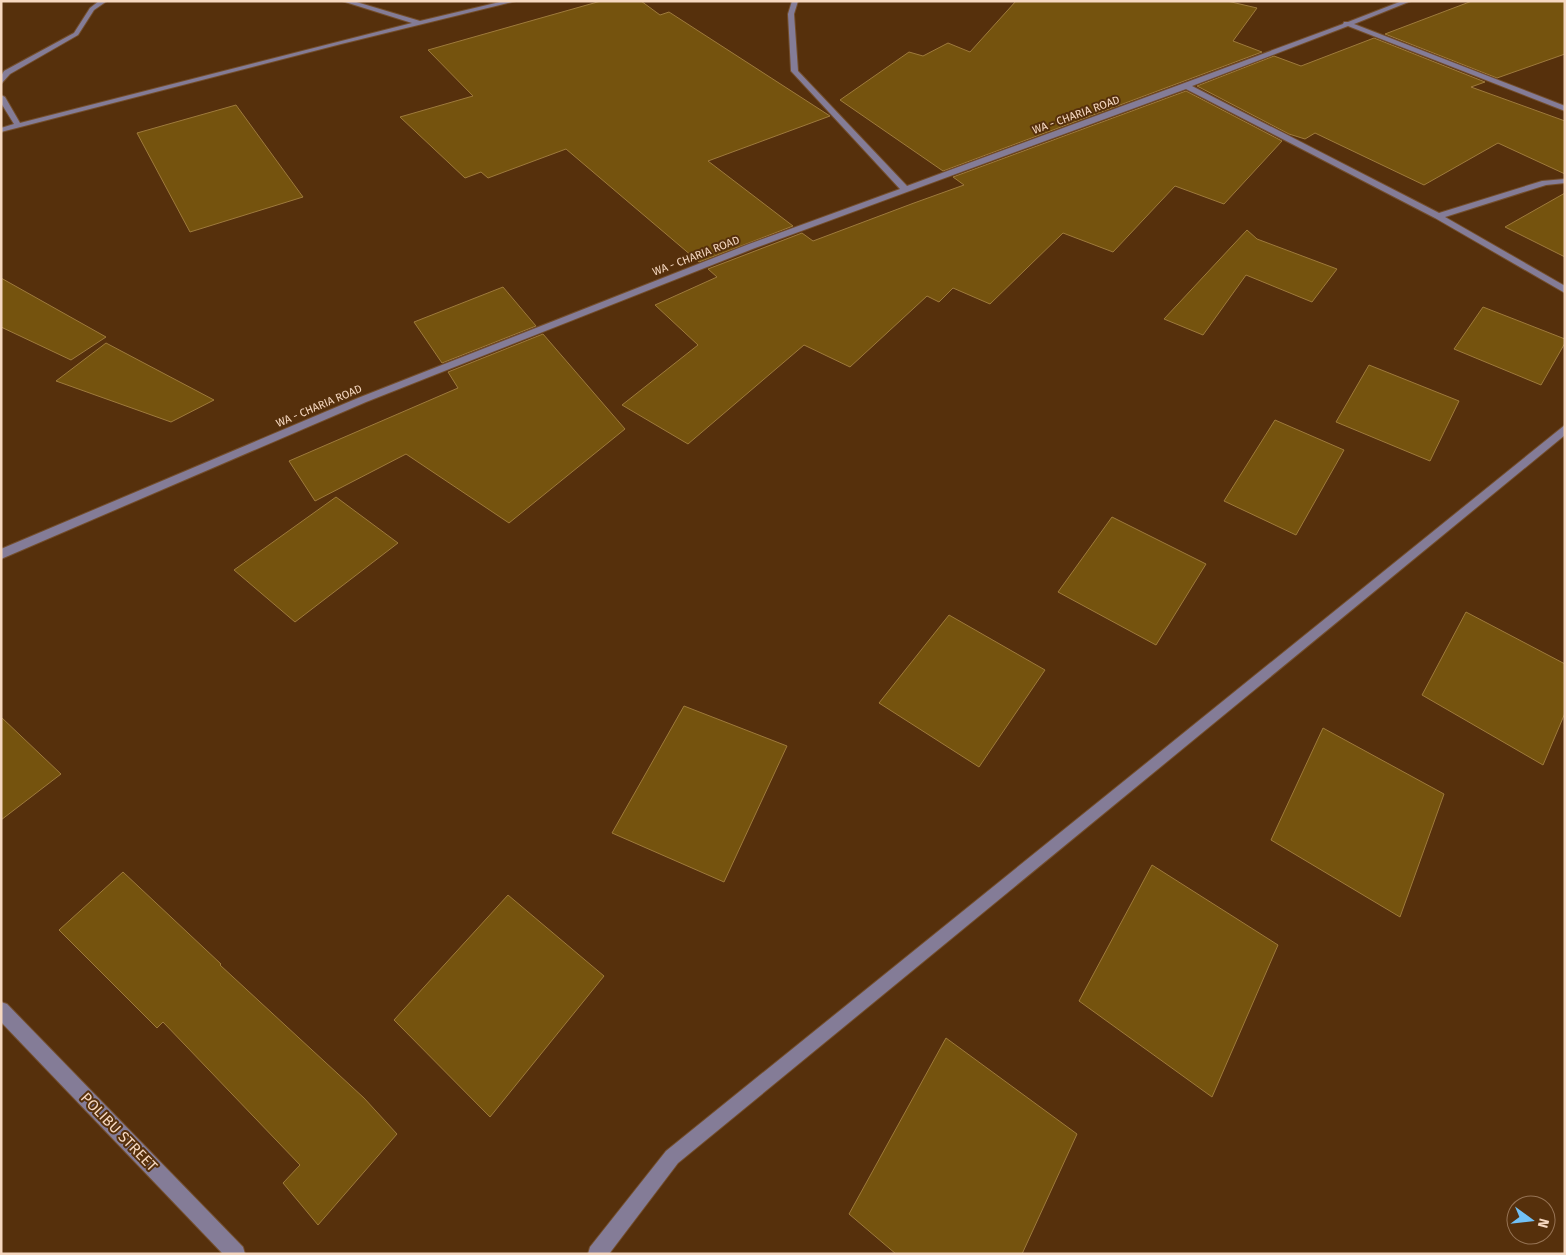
<svg xmlns="http://www.w3.org/2000/svg" width="1566" height="1255" font-family="'Fira Sans',sans-serif">
<style>
.building{fill:#75530e;stroke:#9e7a3c}
.lines{fill:none;stroke-linecap:round;stroke-linejoin:round}
.minor-casing{stroke:#734e2d;stroke-width:2}
.minor{fill:#847c97;fill-rule:evenodd}
.labels{text-anchor:middle;dominant-baseline:central;stroke-width:4;stroke-linejoin:round;paint-order:stroke}
.far-street-label{font-size:11px;fill:#f6d8c1;stroke:#56300c}
.near-street-label{font-size:15px;fill:#f6d8c1;stroke:#56300c}
</style>
<rect width="100%" height="100%" fill="#56300c"/>
<!-- building -->
<g class="building">
<polygon points="601,1 641,1 660,15 669,12 830,116 708,161 793,226 699,262 566,149 488,178 481,172 465,178 400,117 473,96 428,50"/>
<polygon points="1016,1 1227,1 1257,8 1233,41 1262,52 943,171 840,100 909,52 923,56 948,43 970,52"/>
<polygon points="1472,1 1565,1 1565,54 1497,78 1385,34"/>
<polygon points="1374,38 1485,82 1471,87 1565,121 1565,174 1498,143 1424,185 1315,133 1305,139 1289,134 1197,86 1274,56 1301,66"/>
<polygon points="1186,91 1282,141 1224,204 1175,186 1113,252 1063,233 990,304 953,288 939,302 927,296 850,367 804,345 688,444 622,405 698,345 655,305 717,277 708,269 802,233 813,241 914,203 964,185 953,177"/>
<polygon points="236,105 303,197 190,232 137,133"/>
<polygon points="1565,193 1565,257 1505,227"/>
<polygon points="1247,230 1257,239 1337,269 1312,302 1246,275 1203,335 1164,319"/>
<polygon points="1,278 106,337 71,360 1,327"/>
<polygon points="503,287 536,326 442,363 414,322"/>
<polygon points="1483,307 1565,339 1565,343 1541,385 1454,349"/>
<polygon points="543,334 625,429 509,523 406,454 315,501 289,461 458,388 448,372"/>
<polygon points="106,343 214,400 171,422 56,381"/>
<polygon points="1369,365 1459,401 1430,461 1336,422"/>
<polygon points="1275,420 1344,450 1296,535 1224,501"/>
<polygon points="336,497 398,543 295,622 234,570"/>
<polygon points="1112,517 1206,564 1156,645 1058,592"/>
<polygon points="1466,612 1565,664 1565,713 1543,765 1422,695"/>
<polygon points="949,615 1045,670 979,767 879,703"/>
<polygon points="684,706 787,746 724,882 612,833"/>
<polygon points="1,717 61,774 1,820"/>
<polygon points="1323,728 1444,794 1400,917 1271,840"/>
<polygon points="1152,865 1278,945 1212,1097 1079,1001"/>
<polygon points="123,872 221,964 220,965 364,1098 397,1134 318,1225 283,1183 300,1165 163,1022 157,1028 59,930"/>
<polygon points="508,895 604,976 490,1117 394,1020"/>
<polygon points="946,1038 1077,1134 1022,1254 896,1254 849,1214"/>
</g>
<g class="lines">
<!-- minor casing -->
<g class="minor-casing">
<g id="minor">
<polygon points="99,1 107,1 94,10 78,35 10,74 1,84 1,76 4,71 74,33 90,8"/>
<polygon points="342,1 353,1 420,21 504,1 516,1 341,44 1,132 1,128 14,124 1,103 1,95 5,97 20,123 412,23"/>
<polygon points="792,1 798,1 794,14 798,71 907,186 1343,24 1344,22 1348,22 1402,1 1411,1 1354,24 1565,106 1565,111 1348,26 1192,86 1439,213 1542,181 1565,179 1565,183 1546,185 1445,217 1565,286 1565,293 1435,218 1186,89 755,248 366,402 1,559 1,549 358,398 749,244 900,189 791,71 788,14"/>
<polygon points="1565,425 1565,435 678,1163 609,1254 588,1254 590,1247 666,1151"/>
<polygon points="1,1002 7,1004 243,1247 245,1254 223,1254 1,1022"/>
</g>
</g>
<!-- minor -->
<use href="#minor" class="minor"/>
</g>
<g class="labels">
<!-- far-street labels -->
<g class="far-street-label">
<text transform="translate(1076 115) rotate(-20)">WA - CHARIA ROAD</text>
<text transform="translate(696 256) rotate(-21)">WA - CHARIA ROAD</text>
<text transform="translate(319 406) rotate(-23)">WA - CHARIA ROAD</text>
</g>
<!-- near-street labels -->
<g class="near-street-label">
<text transform="translate(119 1132) rotate(46)">POLIBU STREET</text>
</g>
</g>
<!-- border -->
<rect width="1566" height="1255" fill="none" stroke="#f6d8c1" stroke-width="5"/>
<!-- north arrow -->
<g transform="translate(1531 1220) rotate(105)"><circle r="24" fill="#56300c" stroke="#967354"/>
<path d="M0-4L9 19L0 12L-9 19Z" fill="#72c1f5"/>
<text y="-8" font-size="14" font-weight="bold" text-anchor="middle" fill="#f6d8c1">N</text>
</g>
</svg>
